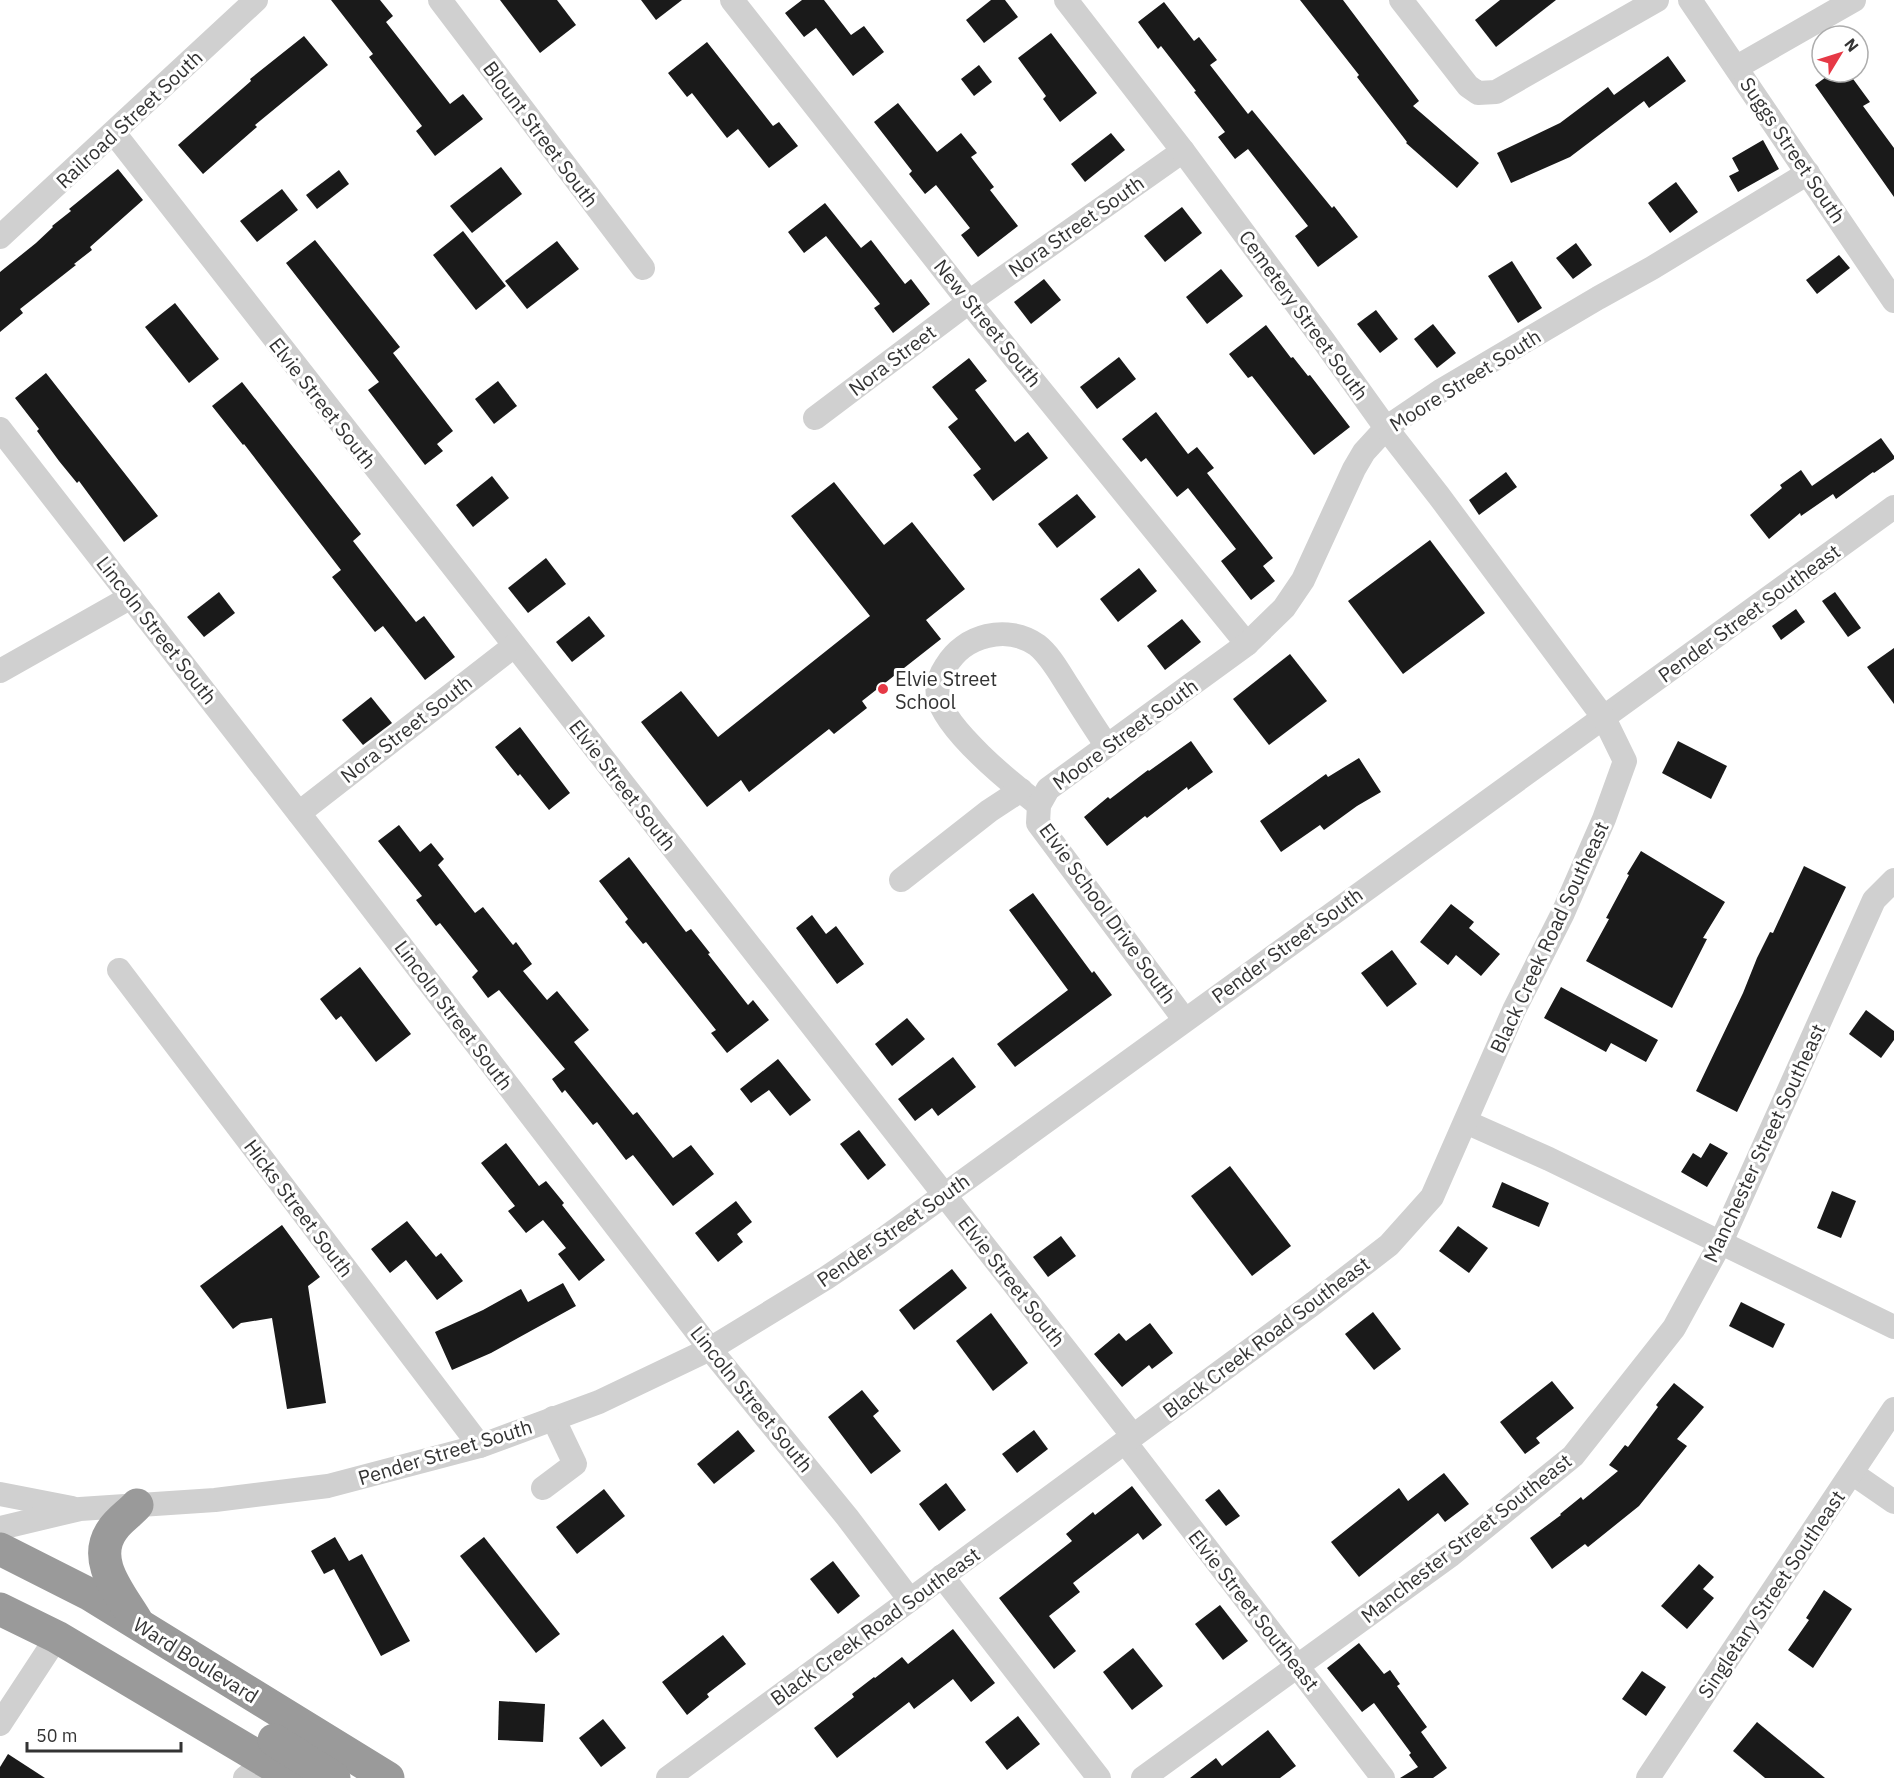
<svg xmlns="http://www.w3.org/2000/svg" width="1894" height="1778" font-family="'IBM Plex Sans',sans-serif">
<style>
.building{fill:#1a1a1a}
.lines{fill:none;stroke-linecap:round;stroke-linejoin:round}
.minor{stroke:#d0d0d0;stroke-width:24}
.highway{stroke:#9a9a9a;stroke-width:33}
.poi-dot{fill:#e63946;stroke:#fff;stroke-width:2}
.labels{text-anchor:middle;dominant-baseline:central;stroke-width:6;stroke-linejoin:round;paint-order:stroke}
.street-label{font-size:20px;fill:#333;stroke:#fff}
.poi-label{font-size:20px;fill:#333;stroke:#fff;text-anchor:start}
</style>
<rect width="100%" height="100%" fill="#fff"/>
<!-- building -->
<g class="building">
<polygon points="331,0 380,0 393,16 386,22 450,104 463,94 483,119 435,156 416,131 422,126 369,57 373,54"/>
<polygon points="500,0 557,0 576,25 540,53"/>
<polygon points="641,0 682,0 656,20"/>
<polygon points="802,0 824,0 851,35 864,26 884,52 853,76 816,28 804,37 785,13"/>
<polygon points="991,0 1005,0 1018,17 984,43 966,20"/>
<polygon points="1300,0 1343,0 1419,101 1413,106 1479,163 1457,188 1406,143 1407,142 1357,77 1359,75"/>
<polygon points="1500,0 1556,0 1496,47 1475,20"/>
<polygon points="1164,2 1194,41 1199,37 1217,60 1210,65 1248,114 1252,110 1332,208 1334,206 1358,237 1318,267 1295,236 1308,226 1248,149 1235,159 1218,137 1225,132 1194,92 1196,91 1161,46 1158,49 1138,22"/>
<polygon points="1051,33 1097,93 1060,122 1043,99 1046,96 1018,58"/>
<polygon points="304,36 328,65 255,125 257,127 203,174 178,145 251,81 250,79"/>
<polygon points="707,42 773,126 779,122 798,146 769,168 738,129 727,138 692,93 687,97 668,73"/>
<polygon points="1668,56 1686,81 1649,108 1644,101 1570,157 1511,183 1497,153 1560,123 1608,87 1614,95"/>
<polygon points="979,65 992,82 974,96 961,79"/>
<polygon points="1833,72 1848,72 1870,102 1863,106 1894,148 1894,197 1815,85"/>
<polygon points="898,103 937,152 961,133 977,153 971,157 994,187 990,190 1018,226 978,257 961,235 970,228 936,185 925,194 909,174 912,171 874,122"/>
<polygon points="1111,133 1125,150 1085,182 1071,164"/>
<polygon points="1763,140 1779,169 1738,192 1729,176 1739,171 1732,158"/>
<polygon points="501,167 522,194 472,233 450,206"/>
<polygon points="118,169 143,200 90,247 92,250 74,264 76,265 20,309 23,313 0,332 0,272 36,243 53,227 52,226 71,211 69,209"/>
<polygon points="339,170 349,184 317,209 306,195"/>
<polygon points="1676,182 1698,212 1670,233 1648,203"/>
<polygon points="282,189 298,210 257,242 240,221"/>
<polygon points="825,203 861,248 871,240 905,284 911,279 930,304 893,333 874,308 880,304 826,236 804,253 788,232"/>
<polygon points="1182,207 1202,233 1165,262 1144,236"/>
<polygon points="463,231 506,286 476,310 433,255"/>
<polygon points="315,240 400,347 393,353 453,431 437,444 443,451 425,465 368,390 379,382 286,263"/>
<polygon points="557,241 579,269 527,309 505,281"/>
<polygon points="1576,243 1592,265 1573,279 1556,258"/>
<polygon points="1839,255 1850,268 1817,294 1806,280"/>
<polygon points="1512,261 1542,308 1518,323 1488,276"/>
<polygon points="1221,269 1243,296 1207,324 1186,297"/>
<polygon points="1044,279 1061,300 1031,324 1014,302"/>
<polygon points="175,303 219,359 189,383 145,327"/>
<polygon points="1376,310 1398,339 1380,353 1357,324"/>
<polygon points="1433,324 1456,353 1437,368 1414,339"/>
<polygon points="1266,325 1291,358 1293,357 1308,376 1310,375 1350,427 1314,455 1252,376 1248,378 1229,354"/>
<polygon points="1119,357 1136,379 1097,409 1080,387"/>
<polygon points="969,358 987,381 975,390 1015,442 1028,432 1048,458 993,501 973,475 981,469 948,427 958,419 932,387"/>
<polygon points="46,373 158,516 124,542 79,481 77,483 59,461 37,431 39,429 15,398"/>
<polygon points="498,381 517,406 494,424 475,399"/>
<polygon points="242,382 361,534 353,541 416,622 424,616 455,657 425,680 383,626 375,632 332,577 341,570 244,444 243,445 212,406"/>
<polygon points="1156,412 1188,454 1197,447 1214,468 1207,473 1273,558 1263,566 1275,581 1251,600 1221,561 1236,549 1188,488 1177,497 1146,458 1141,462 1122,439"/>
<polygon points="1881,438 1894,456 1894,459 1874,473 1873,472 1836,499 1833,494 1801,516 1800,513 1769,539 1750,515 1782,488 1780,485 1801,470 1812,486"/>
<polygon points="1506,472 1517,487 1479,515 1469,500"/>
<polygon points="492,476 509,498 473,527 456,505"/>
<polygon points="834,482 884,545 912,522 965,589 926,620 941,639 862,701 867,708 834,734 829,729 749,792 741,780 707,807 641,722 681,691 718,737 870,616 791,516"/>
<polygon points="1077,494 1096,517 1057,548 1038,524"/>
<polygon points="1430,540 1485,613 1403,674 1348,601"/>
<polygon points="546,558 566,584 528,613 508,588"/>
<polygon points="1139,568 1157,591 1118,622 1100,599"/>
<polygon points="219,592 235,613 204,637 187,617"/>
<polygon points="1835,592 1861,628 1848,637 1822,601"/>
<polygon points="1796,609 1805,622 1781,640 1772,626"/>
<polygon points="589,616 605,636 572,662 556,642"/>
<polygon points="1182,619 1201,642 1165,670 1147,646"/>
<polygon points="1894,648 1894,704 1867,667"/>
<polygon points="1290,654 1327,701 1269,745 1233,699"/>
<polygon points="371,697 392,723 363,745 342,720"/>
<polygon points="520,727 570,793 549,810 520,774 518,776 495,747"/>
<polygon points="1191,741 1213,772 1188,790 1187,787 1147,818 1145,816 1107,846 1084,817 1108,797 1110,799 1148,770 1149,771"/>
<polygon points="1678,741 1727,766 1711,799 1662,773"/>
<polygon points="1359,758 1381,792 1357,806 1324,830 1320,825 1281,852 1260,821 1326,774 1328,777"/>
<polygon points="399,825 420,852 431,843 444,859 438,865 475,913 483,907 513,945 516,942 532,964 523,971 547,1000 557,991 589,1030 574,1042 633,1115 637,1112 673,1158 691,1145 714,1174 673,1206 633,1155 626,1160 597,1122 593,1125 565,1090 562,1093 552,1079 565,1069 499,990 488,998 472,977 478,971 440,923 436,926 416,900 422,896 378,841"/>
<polygon points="1641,851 1725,902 1703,938 1707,939 1672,1008 1586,961 1609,919 1606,918 1629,875 1627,874"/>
<polygon points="629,857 686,932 691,929 710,953 708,954 748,1005 753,1000 769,1020 727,1053 711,1033 716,1030 646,942 643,944 625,922 628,919 599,881"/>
<polygon points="1804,866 1846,887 1737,1112 1696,1091 1743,993 1757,958 1770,932 1773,933"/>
<polygon points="1033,893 1092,973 1094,971 1112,995 1015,1067 997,1044 1068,990 1009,910"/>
<polygon points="1451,904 1474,922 1469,928 1500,954 1481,976 1456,955 1448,965 1420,942"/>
<polygon points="812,915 826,934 836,926 864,964 837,984 796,928"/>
<polygon points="1392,950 1417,984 1387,1007 1361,973"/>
<polygon points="360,967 411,1034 376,1062 341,1016 336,1020 320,999"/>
<polygon points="1561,987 1658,1040 1646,1062 1611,1043 1606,1052 1544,1018"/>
<polygon points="1866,1010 1894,1031 1894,1040 1881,1058 1849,1034"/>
<polygon points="907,1018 925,1039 892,1066 875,1044"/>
<polygon points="953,1057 976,1087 938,1116 932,1108 915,1121 898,1099"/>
<polygon points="778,1059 811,1100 790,1116 769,1090 751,1103 740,1089"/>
<polygon points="859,1130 886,1165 868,1180 840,1144"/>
<polygon points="506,1143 539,1186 546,1181 564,1203 562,1205 605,1260 579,1281 558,1254 566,1248 543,1220 526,1233 508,1211 515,1206 481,1163"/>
<polygon points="1710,1143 1728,1153 1707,1187 1681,1172 1693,1153 1701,1158"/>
<polygon points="1230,1166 1291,1246 1252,1276 1191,1196"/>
<polygon points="1502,1182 1549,1203 1539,1227 1492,1207"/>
<polygon points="1832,1191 1856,1201 1841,1238 1817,1228"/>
<polygon points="736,1201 752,1222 737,1234 743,1242 718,1262 695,1233"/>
<polygon points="407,1221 436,1257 441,1253 463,1281 437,1300 406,1260 390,1273 371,1249"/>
<polygon points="282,1225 320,1277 308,1286 326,1403 287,1409 272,1318 241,1323 233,1329 200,1286"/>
<polygon points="1458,1226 1488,1248 1469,1273 1439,1251"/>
<polygon points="1061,1236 1076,1256 1048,1277 1033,1257"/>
<polygon points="952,1269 967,1288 914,1330 899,1310"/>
<polygon points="563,1283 576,1306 491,1353 452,1370 435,1332 483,1310 521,1289 528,1302"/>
<polygon points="1741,1302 1785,1324 1773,1348 1729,1326"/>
<polygon points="1373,1312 1401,1349 1374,1370 1345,1334"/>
<polygon points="991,1313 1028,1363 993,1391 956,1341"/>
<polygon points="1150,1323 1173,1353 1152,1369 1149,1365 1122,1387 1094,1354 1119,1333 1126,1341"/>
<polygon points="1552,1381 1574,1408 1536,1438 1540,1443 1525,1454 1500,1422"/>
<polygon points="1674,1383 1704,1407 1677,1439 1687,1446 1639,1506 1588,1547 1585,1544 1552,1569 1530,1538 1561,1515 1560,1514 1581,1497 1583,1500 1618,1471 1609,1465 1625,1445 1628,1447 1658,1407 1656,1405"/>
<polygon points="862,1390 879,1411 873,1416 901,1451 871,1474 828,1417"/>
<polygon points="738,1430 755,1451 714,1484 697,1464"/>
<polygon points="1034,1430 1048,1449 1017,1473 1002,1454"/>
<polygon points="1444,1473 1469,1504 1445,1522 1438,1513 1359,1577 1331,1542 1399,1488 1408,1501"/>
<polygon points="946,1483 966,1510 939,1531 919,1504"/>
<polygon points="1132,1486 1162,1525 1143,1540 1138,1533 1073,1583 1080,1592 1049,1616 1076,1651 1054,1669 999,1598 1072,1541 1066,1534 1093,1512 1095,1515"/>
<polygon points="604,1489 625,1516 577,1554 556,1527"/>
<polygon points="1219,1489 1240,1516 1226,1526 1205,1500"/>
<polygon points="335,1537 349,1561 362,1554 410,1641 381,1656 334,1569 324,1574 311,1551"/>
<polygon points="484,1537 560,1634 536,1653 460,1556"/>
<polygon points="833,1561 860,1596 838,1614 810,1579"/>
<polygon points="1699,1564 1714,1577 1703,1589 1714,1598 1687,1629 1661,1606"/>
<polygon points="1824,1590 1852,1609 1813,1668 1788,1650 1809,1620 1806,1618"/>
<polygon points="1220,1605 1248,1641 1223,1660 1195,1624"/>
<polygon points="953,1629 995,1683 971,1702 953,1679 914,1709 909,1702 837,1758 814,1728 854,1697 852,1694 874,1677 875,1678 902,1657 908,1664"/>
<polygon points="723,1635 746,1664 707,1694 709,1697 687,1715 662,1682"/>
<polygon points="1359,1643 1384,1674 1390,1670 1400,1684 1397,1686 1427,1727 1421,1732 1447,1768 1433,1778 1400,1778 1418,1767 1409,1755 1411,1753 1374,1703 1362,1712 1327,1668"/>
<polygon points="1133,1648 1163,1686 1132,1710 1103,1672"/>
<polygon points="1642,1671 1666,1687 1646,1716 1622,1699"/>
<polygon points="499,1701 545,1704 543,1742 498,1740"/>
<polygon points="1018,1716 1040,1744 1007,1770 985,1742"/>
<polygon points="603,1719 626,1748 601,1767 579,1738"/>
<polygon points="1757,1722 1825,1778 1765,1778 1733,1751"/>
<polygon points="1268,1730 1296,1766 1280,1778 1190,1778 1216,1758 1222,1766"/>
<polygon points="8,1754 45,1778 0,1778 0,1767"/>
</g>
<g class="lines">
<!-- minor -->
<g class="minor">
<polyline points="440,0 643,268"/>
<polyline points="732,0 969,302 1247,644"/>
<polyline points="1401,0 1468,86 1478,93 1496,92 1657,0"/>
<polyline points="1690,0 1894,301"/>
<polyline points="1737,67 1854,0"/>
<polyline points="114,133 1133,1436"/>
<polyline points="0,237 256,0"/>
<polyline points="815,418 969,302 1183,151"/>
<polyline points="0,429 336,861 710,1349 847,1517 910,1600"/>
<polyline points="0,671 131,597"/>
<path d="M1039,805C1012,784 944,729 938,696C936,685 940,675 946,666C964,635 1007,624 1037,645C1051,656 1060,674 1070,689C1082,708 1094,727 1107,746"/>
<polyline points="299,813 514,646"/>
<polyline points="901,880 989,811 1021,790"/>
<polyline points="119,970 480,1446"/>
<polyline points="1184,1019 1038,823 1039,805 1048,789 1247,644 1284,608 1303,580 1354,469 1364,452 1386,428 1442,390 1598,298 1652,268 1808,173"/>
<polyline points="1466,1122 1549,1159 1894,1327"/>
<polyline points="1125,1442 1383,1778"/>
<polyline points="1852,1473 1894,1502"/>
<polyline points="543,1488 575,1464 553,1418"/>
<polyline points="0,1494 72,1508"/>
<path d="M0,1528L80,1509L215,1500L328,1486L480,1446L599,1402L710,1349L826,1278L878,1243C1215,995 1557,754 1894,507"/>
<polyline points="942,1576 1099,1778"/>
<polyline points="0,1724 57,1637"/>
<polyline points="245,1778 267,1761"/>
<polyline points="668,1778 1314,1303 1389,1245 1432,1197 1514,1010 1563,913 1604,819 1625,761 1604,718 1439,496 1386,428 1323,340 1183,151 1066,0"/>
<polyline points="1143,1778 1451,1555 1573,1456 1674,1328 1721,1242 1874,900 1894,880"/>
<polyline points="1648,1778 1894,1409"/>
</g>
<!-- highway -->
<g class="highway">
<polyline points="0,1549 89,1594 388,1778"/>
<polyline points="0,1609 57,1637 294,1778"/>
<path d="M136,1620C120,1593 90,1560 113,1529C119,1520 130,1513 137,1505"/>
<polyline points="274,1740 334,1778"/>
</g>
</g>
<!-- markers -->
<circle class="poi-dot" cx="883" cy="689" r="6"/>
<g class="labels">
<!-- street labels -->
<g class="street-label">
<text transform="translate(129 119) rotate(-43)">Railroad Street South</text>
<text transform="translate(541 134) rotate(53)">Blount Street South</text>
<text transform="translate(1793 150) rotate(56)">Suggs Street South</text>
<text transform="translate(1076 226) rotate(-35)">Nora Street South</text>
<text transform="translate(1304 315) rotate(54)">Cemetery Street South</text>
<text transform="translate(988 323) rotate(51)">New Street South</text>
<text transform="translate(892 360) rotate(-37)">Nora Street</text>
<text transform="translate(1465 380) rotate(-32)">Moore Street South</text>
<text transform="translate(323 403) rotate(52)">Elvie Street South</text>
<text transform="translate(1749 613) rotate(-36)">Pender Street Southeast</text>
<text transform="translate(157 630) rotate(52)">Lincoln Street South</text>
<text transform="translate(406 729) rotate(-38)">Nora Street South</text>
<text transform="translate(1125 734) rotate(-36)">Moore Street South</text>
<text transform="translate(623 785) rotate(52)">Elvie Street South</text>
<text transform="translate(1108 913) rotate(54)">Elvie School Drive South</text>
<text transform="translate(1549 937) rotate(-65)">Black Creek Road Southeast</text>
<text transform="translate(1287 945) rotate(-36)">Pender Street South</text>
<text transform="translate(454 1015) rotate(53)">Lincoln Street South</text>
<text transform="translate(1764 1143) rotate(-65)">Manchester Street Southeast</text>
<text transform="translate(299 1208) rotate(53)">Hicks Street South</text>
<text transform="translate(893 1230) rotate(-35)">Pender Street South</text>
<text transform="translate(1012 1281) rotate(52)">Elvie Street South</text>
<text transform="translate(1266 1337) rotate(-37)">Black Creek Road Southeast</text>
<text transform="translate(752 1399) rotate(51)">Lincoln Street South</text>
<text transform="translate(445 1452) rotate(-17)">Pender Street South</text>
<text transform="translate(1466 1538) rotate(-38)">Manchester Street Southeast</text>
<text transform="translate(1771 1594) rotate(-56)">Singletary Street Southeast</text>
<text transform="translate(1254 1610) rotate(52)">Elvie Street Southeast</text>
<text transform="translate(875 1626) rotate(-36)">Black Creek Road Southeast</text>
<text transform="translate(196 1660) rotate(32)">Ward Boulevard</text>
</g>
<!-- poi labels -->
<g class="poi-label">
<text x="895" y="678">Elvie Street<tspan x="895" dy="23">School</tspan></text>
</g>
</g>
<!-- north arrow -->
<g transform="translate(1840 54) rotate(52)"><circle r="28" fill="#ffffff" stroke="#adadad" stroke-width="1.5"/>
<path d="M0-4.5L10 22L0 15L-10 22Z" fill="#e63946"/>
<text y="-9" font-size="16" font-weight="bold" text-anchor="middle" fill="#333333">N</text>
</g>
<!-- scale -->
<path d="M27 1742v9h154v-9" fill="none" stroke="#333333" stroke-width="3"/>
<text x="36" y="1742" font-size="18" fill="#333333" stroke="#ffffff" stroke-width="4.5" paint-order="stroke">50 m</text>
</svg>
